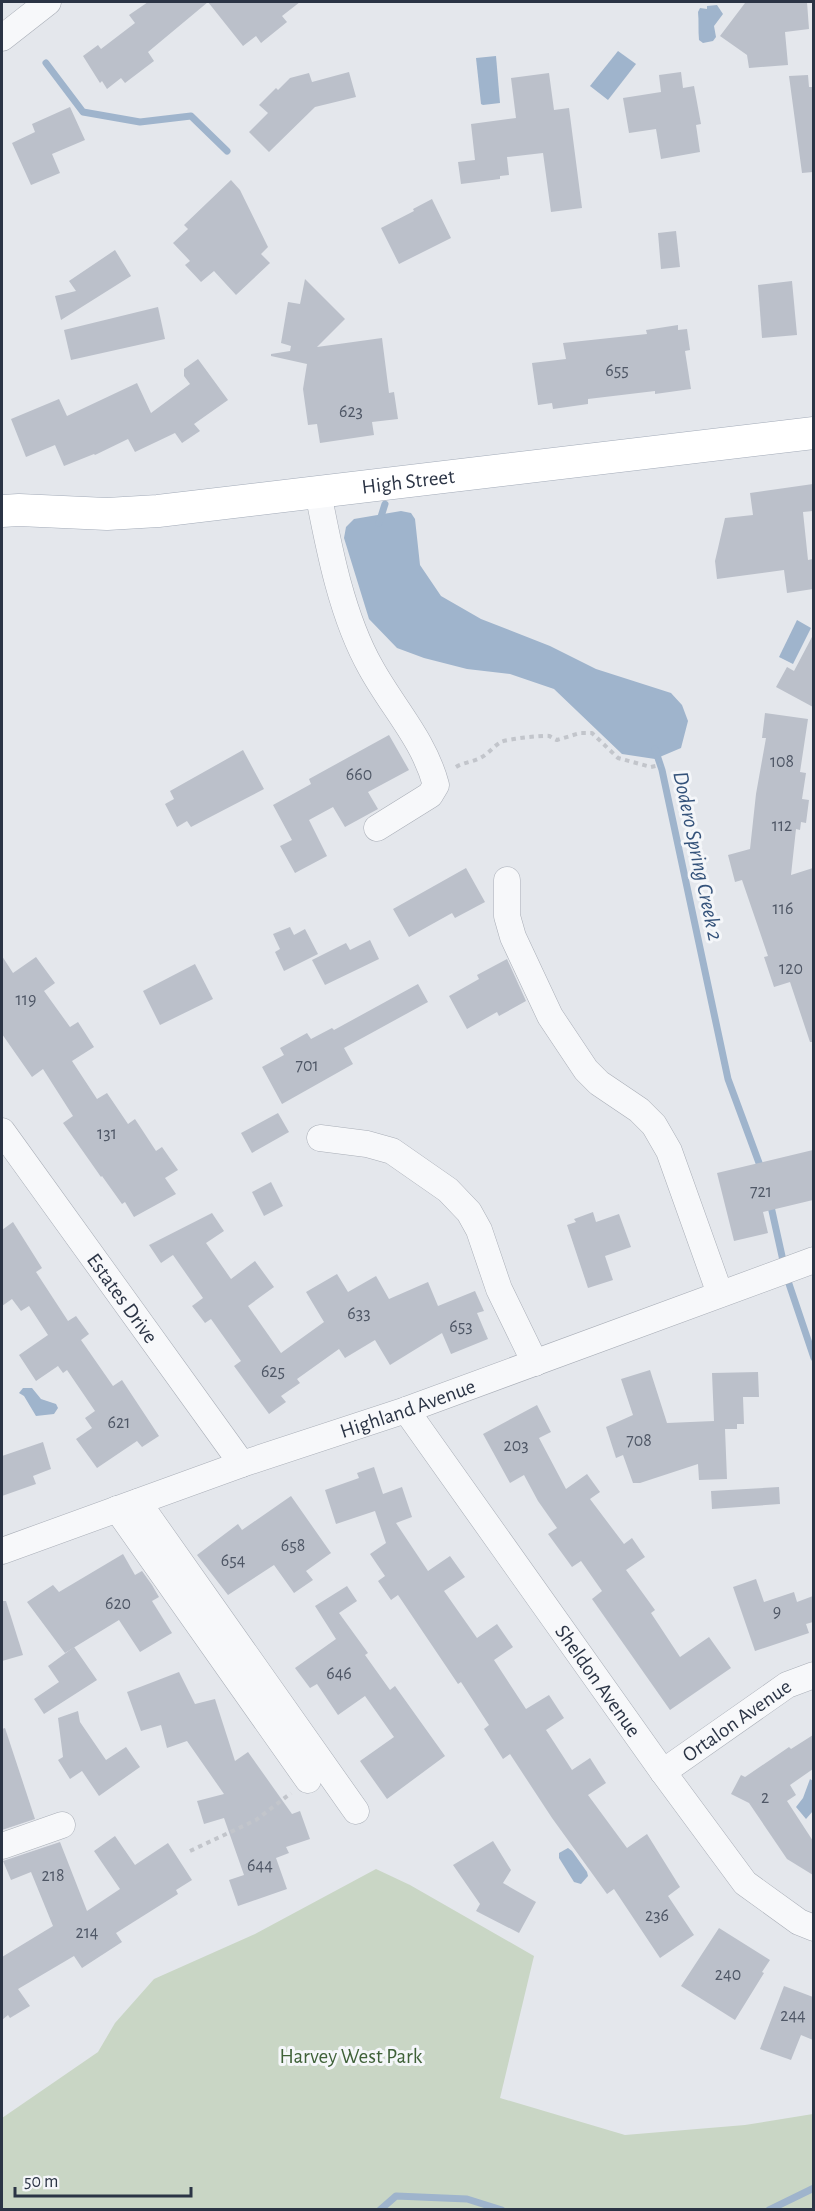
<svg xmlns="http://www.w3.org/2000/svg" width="815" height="2211" font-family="'Alegreya Sans',sans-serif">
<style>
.green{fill:#c9d6c5}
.water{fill:#9fb4cc}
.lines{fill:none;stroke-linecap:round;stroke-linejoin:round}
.stream{stroke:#9fb4cc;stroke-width:7}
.building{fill:#bbc0ca}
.minor-casing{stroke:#a9aeb7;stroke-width:27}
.major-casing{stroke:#a3abb8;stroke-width:33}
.path{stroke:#c2c5cb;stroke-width:4;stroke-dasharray:4.5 4.5;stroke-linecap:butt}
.minor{stroke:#f7f8fa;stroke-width:26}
.major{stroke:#fff;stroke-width:32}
.labels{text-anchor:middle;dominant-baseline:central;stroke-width:6;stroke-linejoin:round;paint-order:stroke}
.number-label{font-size:18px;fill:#4f5766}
.street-label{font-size:21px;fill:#2b3445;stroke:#f4f6f9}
.park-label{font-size:21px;fill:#3f6138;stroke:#f4f6f9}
.water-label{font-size:22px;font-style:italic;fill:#34527a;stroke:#f4f6f9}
</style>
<rect width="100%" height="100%" fill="#e4e7ec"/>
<!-- green -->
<polygon class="green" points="376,1869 410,1885 534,1956 500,2098 625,2135 745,2125 813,2114 813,2209 2,2209 2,2118 98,2052 115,2023 154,1979 255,1934"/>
<!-- water -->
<g class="water">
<path d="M717,5L723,14L714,26L716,37L713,41L703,43L699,40C698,30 699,21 698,12L700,8L707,9V6Z"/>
<polygon points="618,51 636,64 608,100 590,86"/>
<polygon points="496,56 500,103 483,105 481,104 476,58"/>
<polygon points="401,511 411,513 415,519 420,565 441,596 481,619 550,646 596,669 671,693 682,705 688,721 681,748 655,759 622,754 554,689 510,674 467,669 424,658 397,648 369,619 344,538 346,527 354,519"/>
<polygon points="797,620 811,628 793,664 779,657"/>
<polygon points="23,1388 32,1388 41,1399 56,1404 58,1408 54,1414 36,1416 24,1396 19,1393"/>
<polygon points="810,1779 813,1781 813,1811 806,1819 796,1807 803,1798"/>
<polygon points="568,1848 572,1851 587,1872 588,1876 581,1884 574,1882 559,1858 559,1853"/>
</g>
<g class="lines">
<!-- stream -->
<g class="stream">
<polyline points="46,63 83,112 140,122 191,116 227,151"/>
<polyline points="379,523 385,504"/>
<polyline points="655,749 662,770 728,1079 762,1171"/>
<polyline points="770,1202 784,1265"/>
<polyline points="786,1275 814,1358"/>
<polyline points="380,2210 396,2196 467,2199 502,2210"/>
<polyline points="769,2210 814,2188"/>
</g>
</g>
<!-- building -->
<g class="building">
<polygon points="148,2 300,2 282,16 287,22 261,43 256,36 243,46 208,2 148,52 154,61 125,83 121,78 107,89 102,81 100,83 83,56 98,45 101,49 135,23 129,15"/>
<polygon points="764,2 807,2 809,29 785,32 788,65 749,68 747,55 720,36 745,3"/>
<polygon points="349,72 356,97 315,107 269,152 249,132 268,113 259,105 276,88 278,90 290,78 309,73 312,82"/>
<polygon points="681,72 683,88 694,86 701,124 696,125 700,152 661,159 656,129 629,133 623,98 661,92 659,75"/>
<polygon points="549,73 554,110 569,108 582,208 551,212 543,153 507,157 509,175 500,176 500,179 461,184 458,162 475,160 471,124 516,118 511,78"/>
<polygon points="808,75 809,87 813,87 813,172 802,173 789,76"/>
<polygon points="70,107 85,140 52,154 60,173 31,185 12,143 35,132 32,124"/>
<polygon points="231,180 240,190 268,247 261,254 270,263 236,295 214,271 201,282 185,265 190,261 173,243 188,229 184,225"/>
<polygon points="432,199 451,238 399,264 381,228 414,211 413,209"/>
<polygon points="676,231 680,267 661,269 658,233"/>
<polygon points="115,250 131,276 61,320 55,296 76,291 69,281"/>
<polygon points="305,279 345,319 317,347 382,338 389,393 394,392 398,419 372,422 374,435 320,443 317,424 308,425 303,389 307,364 271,356 271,354 290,351 291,346 281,343 288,302 300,304"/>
<polygon points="792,281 797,335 762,338 758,285"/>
<polygon points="158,307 165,339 71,360 64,330"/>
<polygon points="678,325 678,330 687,329 690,350 685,351 691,389 655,394 655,391 588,399 588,404 553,409 552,403 538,405 532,363 566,359 563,343 647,334 646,330"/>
<polygon points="198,359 228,400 194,424 200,431 182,443 175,433 135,452 128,439 95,455 94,454 64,466 55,445 26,457 11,419 59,399 67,416 137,383 151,413 190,384 184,376 184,369"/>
<polygon points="813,484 813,511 803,512 808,560 813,559 813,589 787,593 784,570 717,579 715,561 725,518 753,515 750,493"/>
<polygon points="813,635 813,707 776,687 787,667 794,671"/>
<polygon points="765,713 808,719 800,772 806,773 802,799 809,800 806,823 801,822 800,830 796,829 791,875 813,868 813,1042 810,1042 790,982 774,987 764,957 768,956 742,880 735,882 728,855 750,849 756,794 766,738 762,738"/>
<polygon points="389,735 409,770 368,792 378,809 345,827 333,807 309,820 327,856 295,873 280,846 292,840 273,805 311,784 309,779"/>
<polygon points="243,750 264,789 191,827 187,821 177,827 165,804 174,799 170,791"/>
<polygon points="466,868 485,902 455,918 452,913 409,937 393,909"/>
<polygon points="290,927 294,935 305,929 318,954 284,971 275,952 280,949 273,934"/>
<polygon points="370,940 379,959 325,985 312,960 346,943 350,950"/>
<polygon points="2,956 13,973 36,957 55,983 44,991 70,1027 78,1022 94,1047 72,1061 97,1099 107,1093 128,1124 135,1119 156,1151 162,1147 178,1170 165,1178 176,1194 134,1217 125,1202 122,1204 102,1176 101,1177 63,1123 73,1116 43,1069 32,1077 2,1034"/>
<polygon points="507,959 526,1001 499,1016 497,1012 467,1029 449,996 479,979 477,975"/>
<polygon points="195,964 213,999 160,1025 143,991"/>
<polygon points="418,984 428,1002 344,1048 353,1064 282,1104 262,1067 284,1055 280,1048 307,1033 311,1039 332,1028 334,1030"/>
<polygon points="278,1113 289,1132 252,1153 241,1133"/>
<polygon points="813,1150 813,1200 763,1212 768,1233 734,1241 717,1173"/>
<polygon points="271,1182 283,1206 264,1216 252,1192"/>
<polygon points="593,1212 596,1222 619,1214 631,1247 605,1256 613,1280 588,1288 567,1225 576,1222 574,1219"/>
<polygon points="212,1213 224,1231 206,1243 231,1279 255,1261 274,1287 248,1306 281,1353 324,1322 306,1292 337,1274 348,1292 376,1276 389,1299 428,1282 438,1306 475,1291 484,1311 477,1313 488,1339 451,1354 442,1333 390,1365 375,1340 345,1358 339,1349 297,1379 300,1383 281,1396 286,1402 269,1414 234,1366 241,1361 211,1319 205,1323 192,1306 203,1298 173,1255 161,1263 149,1245"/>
<polygon points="13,1222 42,1268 36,1272 68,1321 76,1316 89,1334 81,1340 113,1386 122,1380 159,1436 142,1447 137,1441 97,1468 76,1439 92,1428 85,1418 95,1411 67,1370 63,1373 58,1366 36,1381 19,1355 48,1335 29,1306 21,1311 12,1299 2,1306 2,1230"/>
<polygon points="650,1370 667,1423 714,1421 712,1373 758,1372 759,1397 743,1397 744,1424 737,1424 737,1429 725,1429 727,1479 699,1480 698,1464 640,1483 633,1483 623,1455 616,1458 606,1427 633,1415 621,1379"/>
<polygon points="537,1405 551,1432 539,1438 566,1489 587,1474 600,1492 590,1499 624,1544 632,1538 645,1557 626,1570 655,1610 651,1613 680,1657 709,1637 731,1668 670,1710 592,1599 602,1591 581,1561 572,1567 548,1534 557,1528 538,1501 524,1475 510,1483 483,1434"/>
<polygon points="43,1442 51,1469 33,1476 36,1484 2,1496 2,1456"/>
<polygon points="374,1467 383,1494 402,1487 412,1517 396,1523 428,1571 450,1556 465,1577 444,1591 477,1638 497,1624 513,1647 494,1660 526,1709 549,1695 564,1718 546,1730 572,1770 590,1758 606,1783 588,1795 627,1848 647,1834 680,1887 668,1896 694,1935 660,1958 614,1889 607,1894 552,1818 510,1754 503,1759 484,1729 489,1725 461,1682 458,1684 398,1595 391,1600 378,1581 385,1576 370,1554 386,1543 375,1511 336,1524 325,1490 359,1478 357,1473"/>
<polygon points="779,1487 780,1504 712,1509 711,1491"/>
<polygon points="291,1496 331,1553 306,1571 313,1580 294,1593 274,1565 228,1595 197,1555 238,1524 242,1530"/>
<polygon points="123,1554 135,1575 142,1571 152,1585 159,1597 152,1601 172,1633 140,1652 119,1620 65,1653 27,1602 53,1585 59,1592"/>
<polygon points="756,1579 764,1602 794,1592 797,1602 813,1596 813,1622 806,1624 809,1633 755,1651 733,1587"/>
<polygon points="347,1586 357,1601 339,1613 368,1653 365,1655 390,1690 395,1686 445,1756 387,1799 360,1761 394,1737 365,1696 338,1715 317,1684 310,1688 295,1668 336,1639 315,1606"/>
<polygon points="2,1601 6,1601 23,1655 2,1661"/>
<polygon points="74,1647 97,1680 44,1714 34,1699 59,1682 48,1666"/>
<polygon points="179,1672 195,1704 215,1699 235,1761 248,1752 292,1814 300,1811 310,1839 286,1847 289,1853 276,1858 287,1889 238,1906 229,1880 244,1875 224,1818 204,1824 197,1801 224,1794 187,1741 167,1748 161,1725 141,1731 127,1692"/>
<polygon points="78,1711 80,1722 106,1760 126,1747 140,1767 99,1796 82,1771 70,1779 58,1760 63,1757 58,1718"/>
<polygon points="5,1728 35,1819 2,1830 2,1729"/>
<polygon points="813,1735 813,1769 790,1785 796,1795 787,1801 813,1841 813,1875 787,1859 749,1803 731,1794 741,1775 745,1777 789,1747 791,1749"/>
<polygon points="115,1836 135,1865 168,1843 192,1880 176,1890 178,1894 116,1933 122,1942 82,1968 74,1956 18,1989 30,2006 10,2018 8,2015 2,2020 2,1957 53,1926 31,1872 11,1880 3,1861 60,1842 87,1911 120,1889 94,1851"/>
<polygon points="493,1841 511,1870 503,1883 536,1902 519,1933 476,1911 480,1904 453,1865"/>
<polygon points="719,1928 770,1960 762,1972 764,1973 735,2020 681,1986"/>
<polygon points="784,1986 813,1997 813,2040 801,2035 791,2060 760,2049"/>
</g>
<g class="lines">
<!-- minor casing -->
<g class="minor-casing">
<g id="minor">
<polyline points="2,38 48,2"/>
<path d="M318,492C329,549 342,617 371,668C393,708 424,740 436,785L430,795L377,828"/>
<polyline points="507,880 507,916 513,937 550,1016 586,1070 599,1083 639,1110 654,1125 669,1151 720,1294"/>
<path id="s1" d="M2,1131L242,1464"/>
<polyline points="320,1138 367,1144 392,1151 448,1190 469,1212 479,1230 499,1289 535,1363"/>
<path id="s2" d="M406,1410L663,1772L745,1883L799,1922L814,1928"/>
<polyline points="138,1502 356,1811"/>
<polyline points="117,1509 308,1780"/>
<path id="s3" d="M2,1551L242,1464L406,1410L814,1260"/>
<path id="s4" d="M663,1772L787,1685L814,1675"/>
<polyline points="2,1846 62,1825"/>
</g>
</g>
<!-- major casing -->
<g class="major-casing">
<g id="major">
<path id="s5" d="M2,511L19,510L107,514L158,511L814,433"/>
</g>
</g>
<!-- path -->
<g class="path">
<path d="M456,767C464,762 474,762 482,757C489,753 495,745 501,742C507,739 543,735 549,736C552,737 554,739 557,740L580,733H592L618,758L651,767L660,765"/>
<polyline points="190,1851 256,1820 291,1793"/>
</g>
<!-- minor -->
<use href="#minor" class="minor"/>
<!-- major -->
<use href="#major" class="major"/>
</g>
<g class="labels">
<!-- number labels -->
<g class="number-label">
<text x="617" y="371">655</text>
<text x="351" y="412">623</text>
<text x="782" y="762">108</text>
<text x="359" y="775">660</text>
<text x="782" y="826">112</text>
<text x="783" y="909">116</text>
<text x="791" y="969">120</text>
<text x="26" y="1000">119</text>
<text x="307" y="1066">701</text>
<text x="107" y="1134">131</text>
<text x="761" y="1192">721</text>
<text x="359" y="1314">633</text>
<text x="461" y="1327">653</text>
<text x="273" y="1372">625</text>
<text x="119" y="1423">621</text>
<text x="639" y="1441">708</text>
<text x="516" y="1446">203</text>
<text x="293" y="1546">658</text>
<text x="233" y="1561">654</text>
<text x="118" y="1604">620</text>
<text x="777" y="1612">9</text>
<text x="339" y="1674">646</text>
<text x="765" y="1798">2</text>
<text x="260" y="1866">644</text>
<text x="53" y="1876">218</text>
<text x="657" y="1916">236</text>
<text x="87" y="1933">214</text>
<text x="728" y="1975">240</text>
<text x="793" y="2016">244</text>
</g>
<!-- street labels -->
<g class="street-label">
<text stroke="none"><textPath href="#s5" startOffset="408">High Street</textPath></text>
<text stroke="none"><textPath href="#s1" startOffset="206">Estates Drive</textPath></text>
<text stroke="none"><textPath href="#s3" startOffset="430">Highland Avenue</textPath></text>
<text stroke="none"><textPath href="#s2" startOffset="332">Sheldon Avenue</textPath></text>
<text stroke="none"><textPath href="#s4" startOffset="90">Ortalon Avenue</textPath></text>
</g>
<!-- park labels -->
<g class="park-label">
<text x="351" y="2056">Harvey West Park</text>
</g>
<!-- water labels -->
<g class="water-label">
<text transform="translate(698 856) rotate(78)">Dodero Spring Creek 2</text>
</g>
</g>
<!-- border -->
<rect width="815" height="2211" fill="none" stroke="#2b3445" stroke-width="6"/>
<!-- scale -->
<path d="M15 2187v9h176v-9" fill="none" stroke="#2b3445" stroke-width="3"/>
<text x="24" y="2187" font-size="18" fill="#2b3445" stroke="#f4f6f9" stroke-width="4.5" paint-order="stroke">50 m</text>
</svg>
